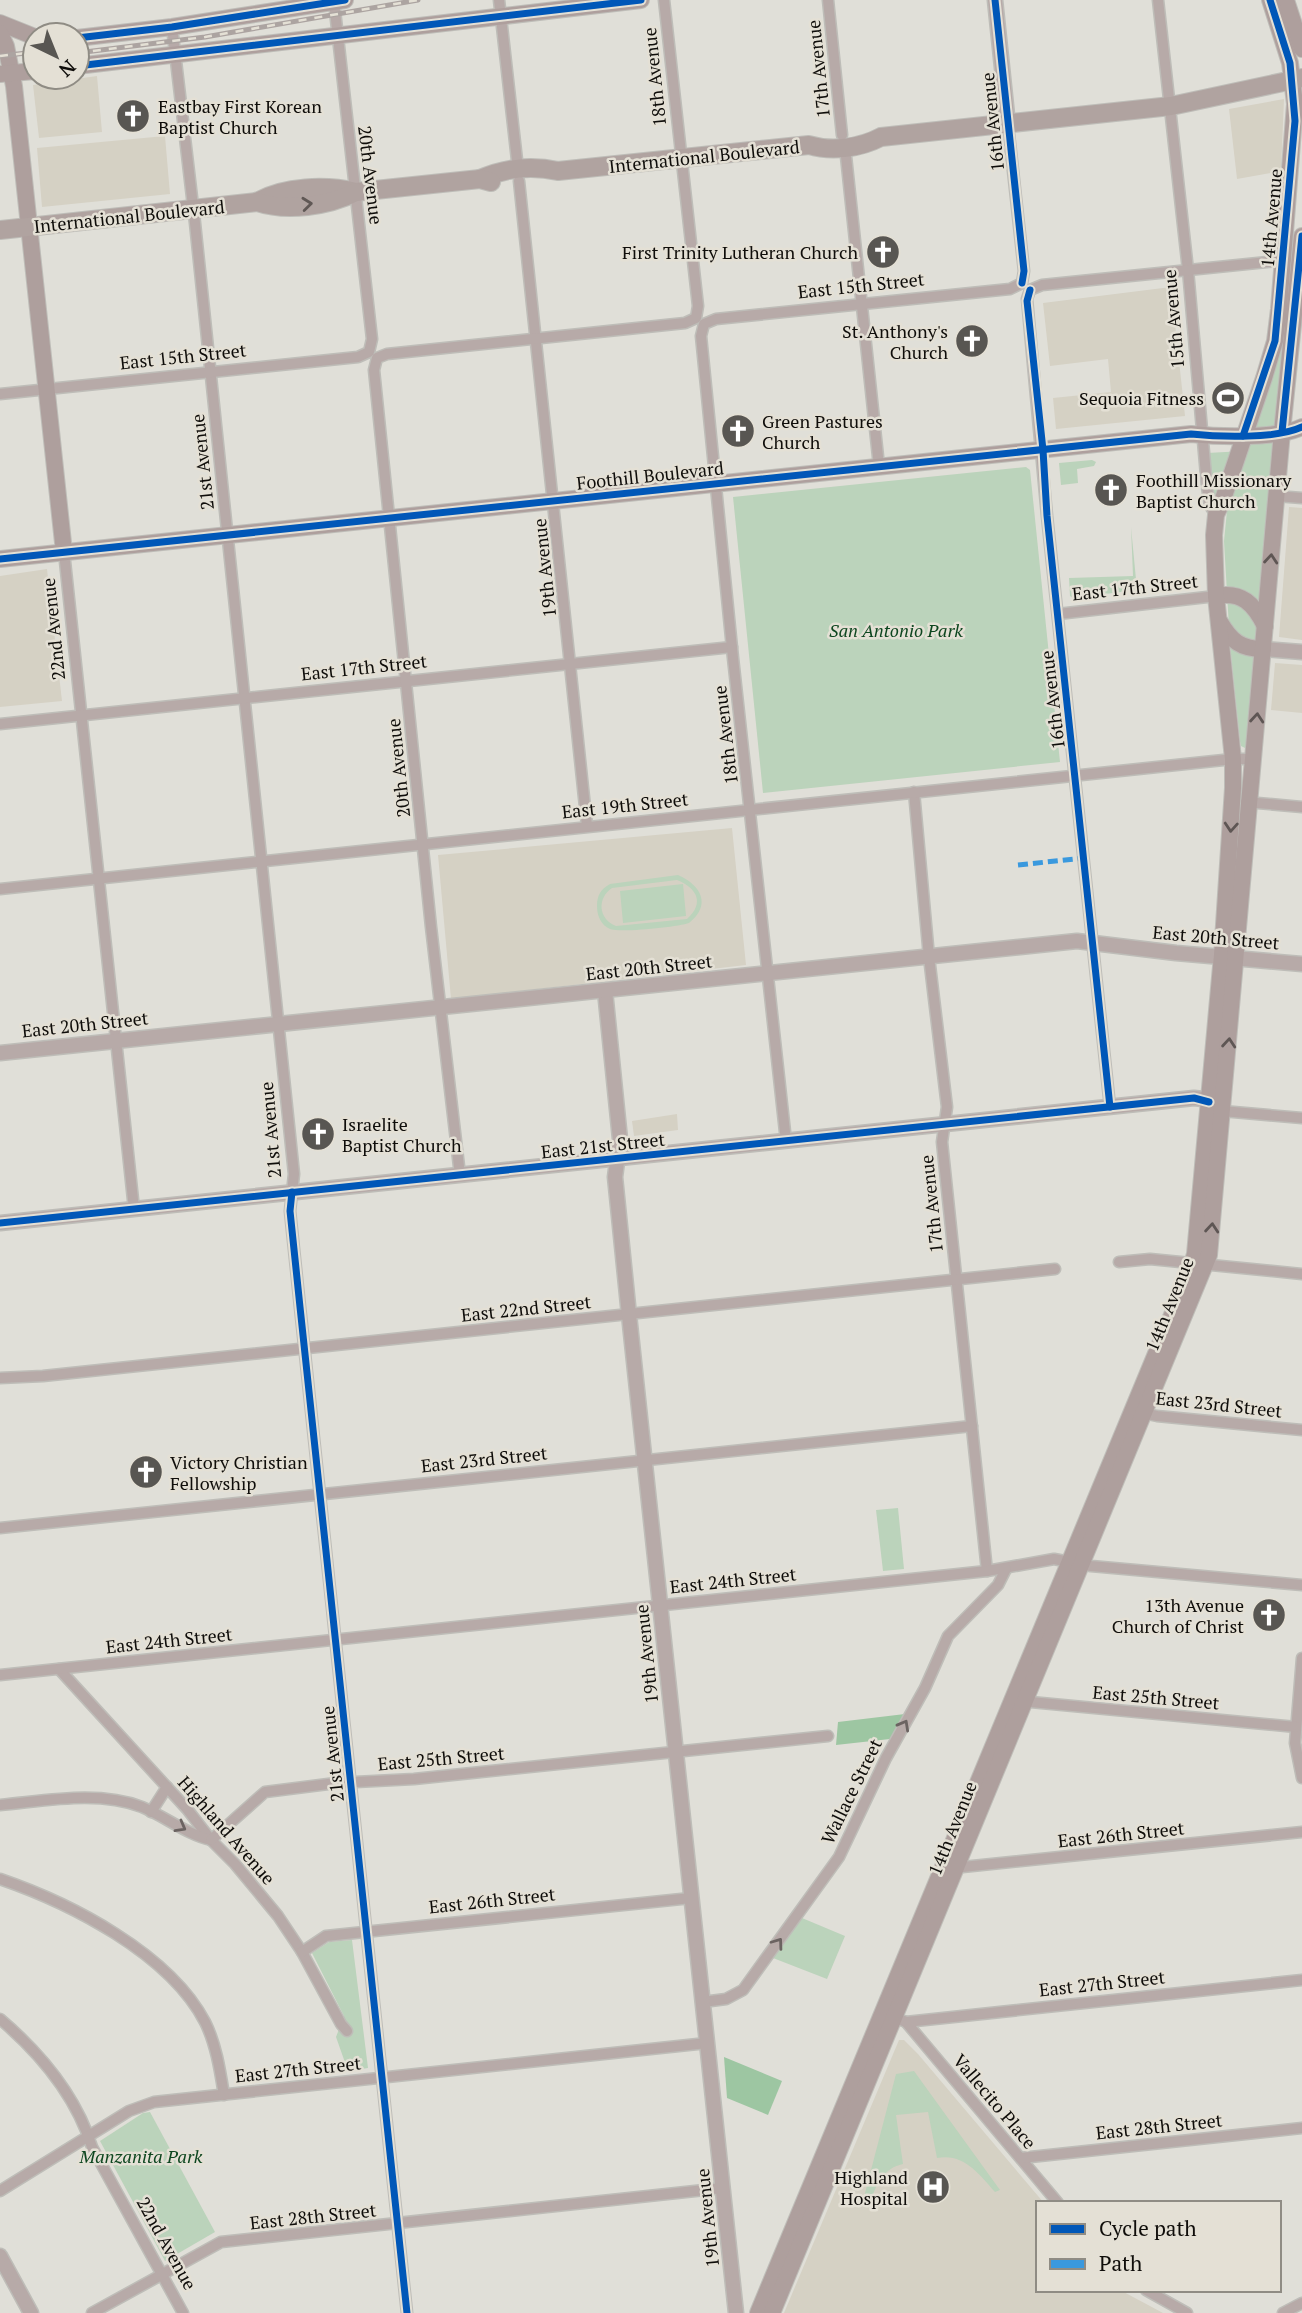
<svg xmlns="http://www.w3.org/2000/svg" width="1302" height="2313" font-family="'PT Serif',serif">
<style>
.built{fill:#d5d1c4}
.green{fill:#bbd3bb;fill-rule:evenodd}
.forest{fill:#9dc6a2}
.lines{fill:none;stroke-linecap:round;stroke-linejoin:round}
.minor-casing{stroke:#bebdb8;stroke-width:13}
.tertiary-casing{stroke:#bebdb8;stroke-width:17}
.secondary-casing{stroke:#bebdb8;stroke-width:18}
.primary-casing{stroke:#bebdb8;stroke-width:20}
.minor{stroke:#b7aaa8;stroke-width:10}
.tertiary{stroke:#b7aaa8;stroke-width:14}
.secondary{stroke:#ae9f9d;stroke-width:16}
.primary{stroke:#b0a3a0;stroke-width:18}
.rail-casing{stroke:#aca4a1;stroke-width:5}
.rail{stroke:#e4e0d5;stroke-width:2.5;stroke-dasharray:8;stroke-linecap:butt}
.quiet{stroke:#3a99de;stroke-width:5;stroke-dasharray:10 5;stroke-linecap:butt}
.cycleway-casing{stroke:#e4e0d5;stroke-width:11}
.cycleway{stroke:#0057b8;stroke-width:7}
.oneway{stroke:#605855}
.oneway2{stroke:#5e5654}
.oneway3{stroke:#6b6361}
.labels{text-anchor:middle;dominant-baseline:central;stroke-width:5;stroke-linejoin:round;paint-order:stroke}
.street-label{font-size:18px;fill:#0f0d0a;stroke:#e4e0d5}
.poi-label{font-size:18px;fill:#0f0d0a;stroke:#e4e0d5;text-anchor:start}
.park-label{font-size:18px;font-style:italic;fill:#0d461f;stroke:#e4e0d5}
</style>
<rect width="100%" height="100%" fill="#e0dfd8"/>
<!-- built -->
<g class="built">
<polygon points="97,76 102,132 39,138 33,85"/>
<polygon points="1284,99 1281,171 1237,179 1229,109"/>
<polygon points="165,136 170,194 42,207 37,148"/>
<polygon points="1171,287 1185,416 1056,429 1053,398 1111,392 1108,359 1050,366 1043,303"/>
<polygon points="1289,507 1302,508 1302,640 1279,637"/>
<polygon points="47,569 62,701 0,707 0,576"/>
<polygon points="1275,663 1302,665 1302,713 1271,710"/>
<polygon points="732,828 746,965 451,999 438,855"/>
<polygon points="677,1114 678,1130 634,1136 632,1121"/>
<polygon points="899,2040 904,2040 918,2054 1044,2203 1038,2203 1038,2290 1120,2290 1163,2313 784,2313"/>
</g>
<!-- green -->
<g class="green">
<polygon points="1279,352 1283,353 1249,746 1245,748 1241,746 1240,741 1230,645 1224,541 1229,491 1215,503 1207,453 1244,451"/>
<polygon points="1092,460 1096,462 1094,466 1077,469 1078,483 1061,485 1059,463"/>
<polygon points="1026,467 1030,470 1060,762 763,793 733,497"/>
<polygon points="1131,527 1137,590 1073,598 1070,596 1069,578 1133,576"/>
<path d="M678,875C701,885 712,905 689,923C678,927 620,933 610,929C601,925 597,916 597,906C597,895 601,889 610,884ZM677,880C697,888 705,903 687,919L616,926C598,919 597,898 612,888Z"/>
<polygon points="683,884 686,916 623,923 620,891"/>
<polygon points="898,1508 904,1569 883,1571 876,1510"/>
<polygon points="802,1918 845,1936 827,1979 773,1958"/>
<polygon points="352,1940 368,2068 348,2071 336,2037 344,2016 312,1953 329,1942"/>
<path d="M914,2071L1000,2190L995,2192C979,2174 964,2153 937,2158L928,2112L896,2115L903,2164C884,2168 877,2183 871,2200L864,2197L896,2074Z"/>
<polygon points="150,2112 215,2232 165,2261 100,2141 143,2113"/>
</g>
<!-- forest -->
<g class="forest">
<polygon points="905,1714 890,1739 836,1745 838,1722"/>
<polygon points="724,2057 782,2081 768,2115 727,2098"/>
</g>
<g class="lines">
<!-- minor casing -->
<g class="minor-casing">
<g id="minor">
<polyline points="499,0 518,169"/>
<polyline points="828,0 842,135"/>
<polyline points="1158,0 1188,270 1207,487 1210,506 1216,515"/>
<polyline points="172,27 195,223 294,1174 290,1211 300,1307 407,2313"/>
<polyline points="845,147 879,466"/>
<polyline points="519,181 587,826"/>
<polyline points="0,394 358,357 369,352 372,339 334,2"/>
<polyline points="1276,496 1302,498"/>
<polyline points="64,552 134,1209"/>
<polyline points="1058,614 1216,596"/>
<polyline points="0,724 732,647"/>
<polyline points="914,792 929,957 947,1107 942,1142 987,1571"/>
<polyline points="1246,802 1302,807"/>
<polyline points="0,889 1233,759 1253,759"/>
<polyline points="1110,1107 1047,516 1027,299 1030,290 1042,285 1286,260"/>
<polyline points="1222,1111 1302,1118"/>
<polyline points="786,1141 733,658 701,336 704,324 716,319 1010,289 1022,283 1024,271 1008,125"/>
<polyline points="460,1175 431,927 374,370 377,358 387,354 685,323 696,318 698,306 664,0"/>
<polyline points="1119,1262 1150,1259 1302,1274"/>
<polyline points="0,1378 43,1376 1055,1269"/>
<polyline points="1138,1412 1157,1416 1302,1430"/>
<polyline points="0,1528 972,1426"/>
<polyline points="1302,1658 1295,1743 1302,1778"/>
<polyline points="59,1669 187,1809 211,1840 235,1864 278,1916 302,1952 341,2024 347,2031"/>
<polyline points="0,1675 987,1571 1054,1559 1091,1566 1302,1585"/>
<polyline points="1020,1701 1296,1727"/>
<path d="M0,1805C45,1801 98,1790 142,1807C166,1817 186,1834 211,1840"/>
<polyline points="151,1812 167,1787"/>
<polyline points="211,1840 265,1792 336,1783 414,1779 828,1736"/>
<polyline points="953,1868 1302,1832"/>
<path d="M0,1879C70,1903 169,1953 205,2022C216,2044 220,2070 224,2095"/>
<polyline points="302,1952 326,1936 691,1898"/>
<polyline points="703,2002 726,1999 743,1990 839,1857 886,1758 925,1688 948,1636 998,1585 1006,1569"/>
<path d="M0,2019C40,2053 76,2096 92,2147L183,2313"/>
<polyline points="901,2020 906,2022 1058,2203"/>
<polyline points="906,2022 1302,1980"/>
<polyline points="1021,2158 1302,2128"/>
<polyline points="0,2191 129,2111 154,2102 707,2043"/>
<polyline points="1146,2290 1187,2313"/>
<polyline points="92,2313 221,2242 723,2188"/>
<polyline points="1283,2313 1302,2303"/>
</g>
</g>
<!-- tertiary casing -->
<g class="tertiary-casing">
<g id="tertiary">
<polyline points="995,0 1008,125"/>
<polyline points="1263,649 1302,652"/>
<polyline points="605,991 620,1139 615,1177 629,1315 736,2313"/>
<polyline points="0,1053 1077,941 1176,953 1302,964"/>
<polyline points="0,1223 1194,1098 1203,1099 1218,1108"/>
<polyline points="0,2256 31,2313"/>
</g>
</g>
<!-- secondary casing -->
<g class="secondary-casing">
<g id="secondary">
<polyline points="1286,0 1302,49"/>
<polyline points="0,23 35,37"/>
<polyline points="0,33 6,46 14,86 64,552"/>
<polyline points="77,38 172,27 345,0"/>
<polyline points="77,66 641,0"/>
<polyline points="0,74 35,71"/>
<path d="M0,559L1191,434C1219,437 1277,439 1302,427"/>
<path d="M1216,596C1242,591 1254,604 1265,626"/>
<path d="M1220,622C1231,641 1241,649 1263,649"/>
<polyline points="758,2313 1189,1274 1195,1254 1222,955 1233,788 1233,759 1216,596 1214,535 1216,515 1222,502 1264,378 1275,341 1279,309 1295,104 1290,63 1270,0"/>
<polyline points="772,2313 1209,1255 1282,432 1302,236"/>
</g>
</g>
<!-- primary casing -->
<g class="primary-casing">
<g id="primary">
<path d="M480,179C505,168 531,165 558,171L809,145C832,152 860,148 881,137L1171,106L1302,78"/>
<path d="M257,202C284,186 326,185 356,192L480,179L491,182"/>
<path d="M0,230L257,202C287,212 328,206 356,192"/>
</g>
</g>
<!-- minor -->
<use href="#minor" class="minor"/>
<!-- tertiary -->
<use href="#tertiary" class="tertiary"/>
<!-- secondary -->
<use href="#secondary" class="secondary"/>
<!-- primary -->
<use href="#primary" class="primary"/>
<!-- rail casing -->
<g class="rail-casing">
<g id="rail">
<polyline points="77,53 205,37 418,0"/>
<polyline points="0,56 35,52"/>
</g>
</g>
<!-- rail -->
<use href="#rail" class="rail"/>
<!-- quiet -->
<polyline class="quiet" points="1018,865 1084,858"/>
<!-- cycleway casing -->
<g class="cycleway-casing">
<g id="cycleway">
<polyline points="995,0 1024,271 1022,283"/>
<polyline points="77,38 172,27 345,0"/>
<polyline points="77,66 641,0"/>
<polyline points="1030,290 1027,301 1043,450 1047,516 1110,1107"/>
<polyline points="1282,432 1302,236"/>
<polyline points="1243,436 1275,341 1295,121 1290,63 1270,0"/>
<path d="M0,559L1191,434C1219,437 1277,439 1302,427"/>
<polyline points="292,1192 290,1211 300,1307 407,2313"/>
<polyline points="0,1223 1194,1098 1209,1102"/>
</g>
</g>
<!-- cycleway -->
<use href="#cycleway" class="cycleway"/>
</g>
<!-- one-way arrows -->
<defs><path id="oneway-chevron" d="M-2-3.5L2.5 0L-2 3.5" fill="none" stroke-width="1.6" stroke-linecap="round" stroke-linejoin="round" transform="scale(1.75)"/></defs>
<use class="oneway" href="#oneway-chevron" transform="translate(307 204) rotate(-6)"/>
<g class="oneway2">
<use href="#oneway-chevron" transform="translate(1271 559) rotate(-85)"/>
<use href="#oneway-chevron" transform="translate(1257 718) rotate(-85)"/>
<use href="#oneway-chevron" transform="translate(1231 827) rotate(94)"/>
<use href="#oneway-chevron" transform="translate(1229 1043) rotate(-85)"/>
<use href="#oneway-chevron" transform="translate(1212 1228) rotate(-85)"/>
</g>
<g class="oneway3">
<use href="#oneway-chevron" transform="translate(904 1725) rotate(-61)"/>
<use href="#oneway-chevron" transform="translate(181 1827) rotate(29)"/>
<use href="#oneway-chevron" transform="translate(778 1943) rotate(-54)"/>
</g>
<!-- icons -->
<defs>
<g id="church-disc" transform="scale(1.75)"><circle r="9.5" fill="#585652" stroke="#e4e0d5"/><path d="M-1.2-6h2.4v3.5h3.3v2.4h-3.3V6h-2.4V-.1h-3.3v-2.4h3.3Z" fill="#fff"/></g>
<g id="stadium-disc" transform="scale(1.75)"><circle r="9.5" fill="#585652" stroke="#e4e0d5"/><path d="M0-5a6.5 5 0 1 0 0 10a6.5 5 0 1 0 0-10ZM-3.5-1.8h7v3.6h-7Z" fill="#fff"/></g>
<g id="hospital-disc" transform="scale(1.75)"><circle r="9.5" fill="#585652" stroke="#e4e0d5"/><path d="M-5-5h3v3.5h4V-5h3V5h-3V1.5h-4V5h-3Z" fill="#fff"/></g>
</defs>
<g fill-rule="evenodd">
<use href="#church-disc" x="133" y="116"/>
<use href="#church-disc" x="883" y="252"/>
<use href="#church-disc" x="972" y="341"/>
<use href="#stadium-disc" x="1228" y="398"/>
<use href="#church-disc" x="738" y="431"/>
<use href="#church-disc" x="1111" y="490"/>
<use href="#church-disc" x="318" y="1134"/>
<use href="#church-disc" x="146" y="1472"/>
<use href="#church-disc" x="1269" y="1615"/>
<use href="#hospital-disc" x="933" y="2187"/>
</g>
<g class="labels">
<!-- street labels -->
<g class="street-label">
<text transform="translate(818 69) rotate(-96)">17th Avenue</text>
<text transform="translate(654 77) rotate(-96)">18th Avenue</text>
<text transform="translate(992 122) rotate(-96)">16th Avenue</text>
<text transform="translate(704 156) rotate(-6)">International Boulevard</text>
<text transform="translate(371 175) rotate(83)">20th Avenue</text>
<text transform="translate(129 216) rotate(-6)">International Boulevard</text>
<text transform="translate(1271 218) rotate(-85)">14th Avenue</text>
<text transform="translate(861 285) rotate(-6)">East 15th Street</text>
<text transform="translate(1173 319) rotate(-95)">15th Avenue</text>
<text transform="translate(183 356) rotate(-6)">East 15th Street</text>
<text transform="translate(202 462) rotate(-96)">21st Avenue</text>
<text transform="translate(650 475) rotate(-6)">Foothill Boulevard</text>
<text transform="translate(544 568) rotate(-96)">19th Avenue</text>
<text transform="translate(1135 587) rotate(-6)">East 17th Street</text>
<text transform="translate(53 629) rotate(-96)">22nd Avenue</text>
<text transform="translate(364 667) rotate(-6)">East 17th Street</text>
<text transform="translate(1052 700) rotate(-97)">16th Avenue</text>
<text transform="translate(725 735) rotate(-97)">18th Avenue</text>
<text transform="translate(398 768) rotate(-96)">20th Avenue</text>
<text transform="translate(625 805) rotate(-6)">East 19th Street</text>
<text transform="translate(1216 937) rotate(5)">East 20th Street</text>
<text transform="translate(649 967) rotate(-6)">East 20th Street</text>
<text transform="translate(85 1024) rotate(-6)">East 20th Street</text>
<text transform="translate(270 1130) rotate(-95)">21st Avenue</text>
<text transform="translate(603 1145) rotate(-6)">East 21st Street</text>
<text transform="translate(931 1204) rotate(-96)">17th Avenue</text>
<text transform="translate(1169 1304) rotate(-68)">14th Avenue</text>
<text transform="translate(526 1308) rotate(-6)">East 22nd Street</text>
<text transform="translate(1219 1404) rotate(6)">East 23rd Street</text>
<text transform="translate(484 1459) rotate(-6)">East 23rd Street</text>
<text transform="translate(733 1580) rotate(-6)">East 24th Street</text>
<text transform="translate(169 1640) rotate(-6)">East 24th Street</text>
<text transform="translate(646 1654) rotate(-96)">19th Avenue</text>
<text transform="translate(1156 1697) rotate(5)">East 25th Street</text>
<text transform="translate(332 1754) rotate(-96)">21st Avenue</text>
<text transform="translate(441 1758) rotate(-5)">East 25th Street</text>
<text transform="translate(851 1791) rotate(-64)">Wallace Street</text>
<text transform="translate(952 1828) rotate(-68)">14th Avenue</text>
<text transform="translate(227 1830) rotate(49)">Highland Avenue</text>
<text transform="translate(1121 1834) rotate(-6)">East 26th Street</text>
<text transform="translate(492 1900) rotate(-6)">East 26th Street</text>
<text transform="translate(1102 1983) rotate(-6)">East 27th Street</text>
<text transform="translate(298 2069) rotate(-6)">East 27th Street</text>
<text transform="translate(995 2101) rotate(50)">Vallecito Place</text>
<text transform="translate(1159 2126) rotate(-6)">East 28th Street</text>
<text transform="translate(313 2216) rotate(-6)">East 28th Street</text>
<text transform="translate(707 2218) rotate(-96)">19th Avenue</text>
<text transform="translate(167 2243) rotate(61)">22nd Avenue</text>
</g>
<!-- poi labels -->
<g class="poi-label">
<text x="158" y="106">Eastbay First Korean<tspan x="158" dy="21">Baptist Church</tspan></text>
<text x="858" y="252" text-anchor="end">First Trinity Lutheran Church</text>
<text x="948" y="331" text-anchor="end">St. Anthony's<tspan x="948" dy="21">Church</tspan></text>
<text x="1204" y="398" text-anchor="end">Sequoia Fitness</text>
<text x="762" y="421">Green Pastures<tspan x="762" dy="21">Church</tspan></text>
<text x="1136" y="480">Foothill Missionary<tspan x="1136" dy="21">Baptist Church</tspan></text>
<text x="342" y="1124">Israelite<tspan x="342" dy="21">Baptist Church</tspan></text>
<text x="170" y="1462">Victory Christian<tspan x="170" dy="21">Fellowship</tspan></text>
<text x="1244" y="1605" text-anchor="end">13th Avenue<tspan x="1244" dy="21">Church of Christ</tspan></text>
<text x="908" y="2177" text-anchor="end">Highland<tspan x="908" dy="21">Hospital</tspan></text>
</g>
<!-- park labels -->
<g class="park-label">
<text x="896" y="630">San Antonio Park</text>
<text x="141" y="2156">Manzanita Park</text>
</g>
</g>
<!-- legend -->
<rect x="1036" y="2201" width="245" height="91" fill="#e4e0d5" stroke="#8f8c84" stroke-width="2"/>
<rect x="1050" y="2224" width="35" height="10" fill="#0057b8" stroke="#8f8c84" stroke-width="2"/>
<text x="1099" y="2236" font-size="21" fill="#0f0d0a">Cycle path</text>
<rect x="1050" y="2259" width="35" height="10" fill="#3a99de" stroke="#8f8c84" stroke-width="2"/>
<text x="1099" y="2271" font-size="21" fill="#0f0d0a">Path</text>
<!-- north arrow -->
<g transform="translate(56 56) rotate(137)"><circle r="33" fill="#e4e0d5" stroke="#8f8c84" stroke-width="2"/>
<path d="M0-5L12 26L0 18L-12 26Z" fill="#585652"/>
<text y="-10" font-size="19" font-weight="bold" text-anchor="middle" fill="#0f0d0a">N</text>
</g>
</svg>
